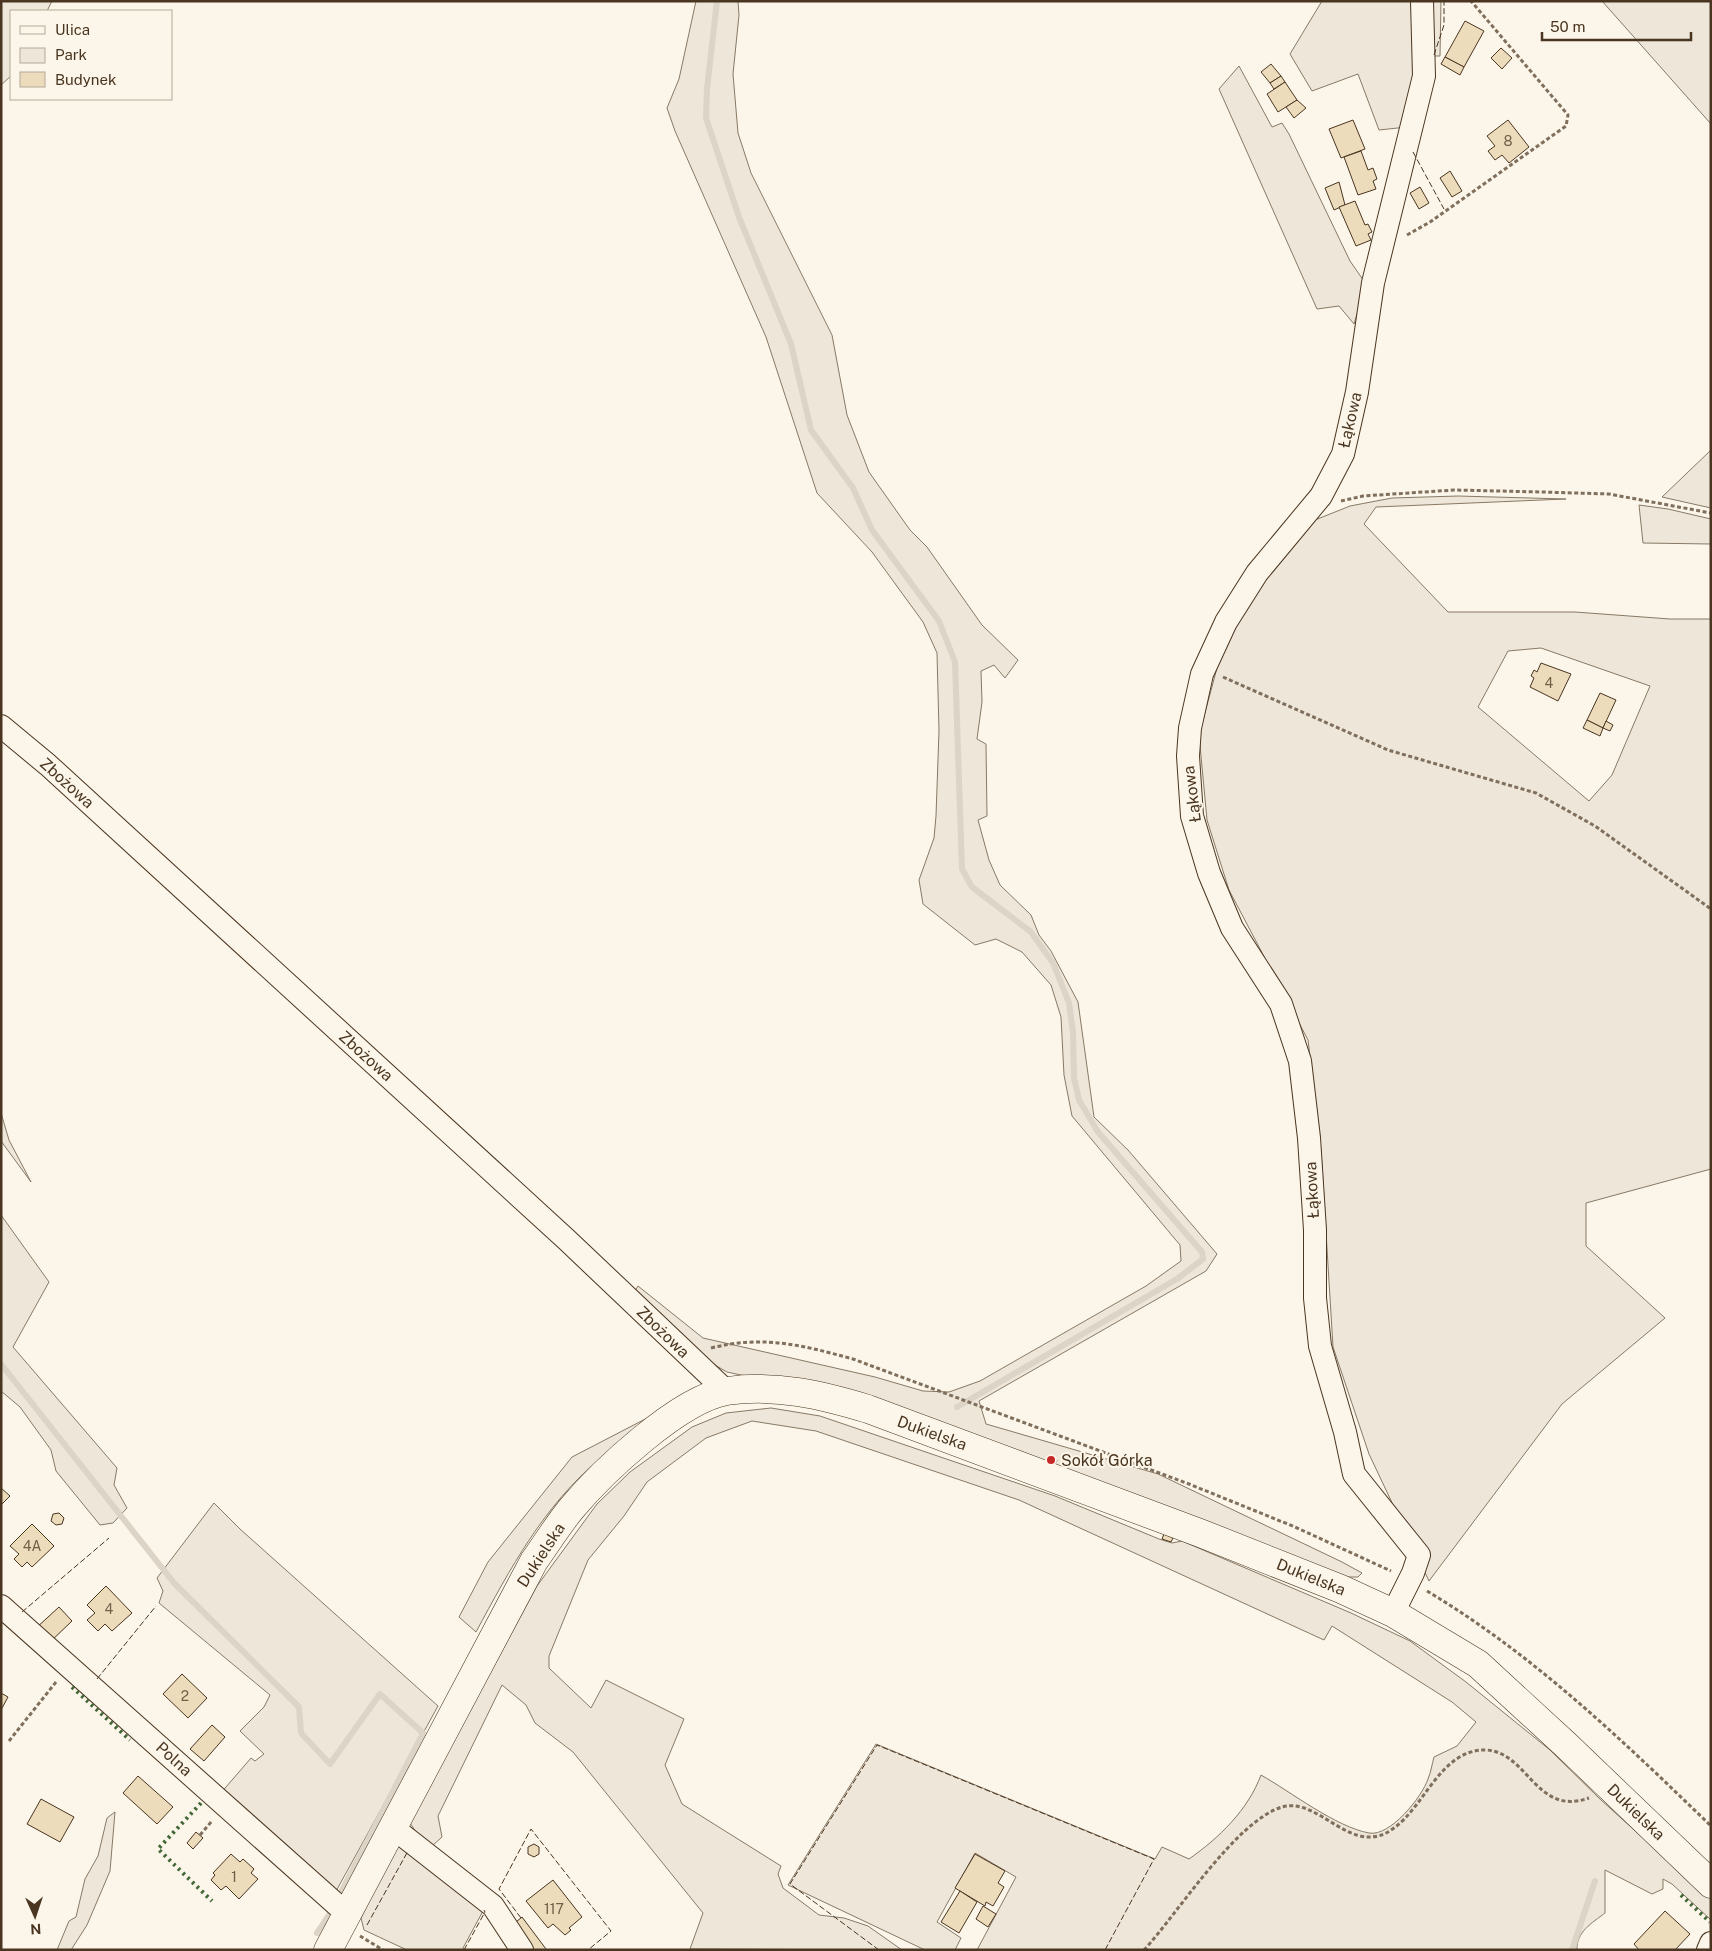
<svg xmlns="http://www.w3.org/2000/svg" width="1712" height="1951" font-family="'Public Sans',sans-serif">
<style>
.green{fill:#ede6d9;stroke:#887966;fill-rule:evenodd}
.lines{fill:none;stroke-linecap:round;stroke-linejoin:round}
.stream{stroke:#dcd4c6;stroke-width:6}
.building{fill:#ecdcbc;stroke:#4a3520}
.minor-casing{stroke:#4a3520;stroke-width:24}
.major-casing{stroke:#4a3520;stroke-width:29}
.path{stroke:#7f6f5c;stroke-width:3;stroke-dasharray:4 2.5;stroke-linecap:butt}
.minor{stroke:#fbf6e9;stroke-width:22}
.major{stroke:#fbf6e9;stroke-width:28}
.hedge{stroke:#436837;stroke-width:4;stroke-dasharray:2.5 4;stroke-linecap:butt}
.fence{stroke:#4a3520;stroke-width:1;stroke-dasharray:6 2.5;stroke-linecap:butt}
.poi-dot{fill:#c62828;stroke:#fbf6e9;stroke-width:2}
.labels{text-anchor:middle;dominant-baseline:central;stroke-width:4;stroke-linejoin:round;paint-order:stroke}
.number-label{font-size:14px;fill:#725f47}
.street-label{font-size:16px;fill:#4a3520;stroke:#fbf6e9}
.poi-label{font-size:16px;fill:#4a3520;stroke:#fbf6e9;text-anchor:start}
</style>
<rect width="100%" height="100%" fill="#fbf6e9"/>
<!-- green -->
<g class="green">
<polygon points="1,1 52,1 47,11 11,11 11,76 1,85"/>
<polygon points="696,1 738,1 739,15 733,74 738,133 751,173 832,335 847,415 869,472 910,530 927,547 982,625 1018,660 1005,678 994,665 981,671 982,702 977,739 986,744 987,816 978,820 989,860 1000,885 1031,915 1039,935 1051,951 1078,1002 1094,1117 1128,1150 1217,1254 1206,1271 979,1401 986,1424 1158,1474 1342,1562 1362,1573 1358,1577 1345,1577 1023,1452 897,1409 727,1372 701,1357 633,1294 638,1286 703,1338 875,1377 923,1391 949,1392 980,1381 1146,1286 1181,1261 1180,1245 1072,1116 1064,1075 1061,1017 1051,985 1022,952 996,939 975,945 923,904 919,880 934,838 936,816 939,731 937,653 923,622 872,552 817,493 766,337 675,131 667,108 679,79"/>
<polygon points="1322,1 1441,1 1440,56 1433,56 1407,127 1379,130 1358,74 1312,91 1290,54"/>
<polygon points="1602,1 1711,1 1711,124"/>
<polygon points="1239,66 1272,127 1282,123 1289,134 1350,261 1366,284 1354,324 1339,306 1317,309 1219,89"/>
<polygon points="1711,450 1711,508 1662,497"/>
<path d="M1458,496L1566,499L1376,507L1364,524L1448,612H1575L1670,619H1711V1169L1586,1203V1246L1665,1318L1562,1404L1429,1581L1369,1454L1333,1347L1321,1150L1308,1040L1229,890L1207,820L1199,735L1221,653L1254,588L1310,522L1350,506L1392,498ZM1541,648L1650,686L1612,775L1589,801L1478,707L1508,651Z"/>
<polygon points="1639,505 1668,509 1711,519 1711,544 1643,543"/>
<polygon points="1,1113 9,1140 31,1182 1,1141"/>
<polygon points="1,1215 49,1282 13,1347 117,1468 114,1485 127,1508 113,1523 100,1525 56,1471 51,1450 20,1407 1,1391"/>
<path d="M680,1401C654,1420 625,1438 600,1459C544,1505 510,1569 476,1632L459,1617L488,1562L572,1457Z"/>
<path d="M771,1408L820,1416L1055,1496L1159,1539L1172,1543L1182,1541L1351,1613L1410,1641L1466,1682L1550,1750L1601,1800L1711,1899V1920L1672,1884L1663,1879V1889L1652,1894L1605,1870V1913C1592,1923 1576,1932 1577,1950H977L1016,1877L975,1853L937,1922L961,1938L955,1950H925L788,1885L876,1744L1155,1859L1162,1847L1189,1859C1219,1838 1248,1810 1261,1775C1291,1792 1336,1827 1369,1833C1390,1837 1422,1797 1428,1779C1431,1772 1432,1764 1434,1757L1457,1746L1476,1722L1452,1702L1332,1626L1324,1640L1019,1500L816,1431L752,1421L706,1438L647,1482L624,1516L588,1560L549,1656V1668L591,1708L606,1680L684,1719L665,1765L682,1804L781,1866L778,1874L783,1888L819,1915L844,1918L868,1926L902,1950L690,1949L703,1913L573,1752L535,1723L526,1705L502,1685L438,1816L442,1837L432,1846L418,1835L410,1823L537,1586L597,1504L630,1472L692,1427L726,1413Z"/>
<polygon points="214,1503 240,1529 438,1706 335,1893 220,1794 251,1758 255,1761 264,1754 240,1731 264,1707 270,1695 159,1603 163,1591 157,1578"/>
<polygon points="115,1812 110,1871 87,1925 71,1950 57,1950 69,1921 76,1917 85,1879 98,1856 107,1818"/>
<polygon points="397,1844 483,1911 463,1948 464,1950 407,1950 364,1930 361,1918"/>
</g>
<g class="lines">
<!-- stream -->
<g class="stream">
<polyline points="717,1 707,89 706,118 739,217 791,344 811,430 853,488 872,530 939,621 955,662 962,869 972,887 1031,932 1053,963 1069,1003 1073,1032 1074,1078 1079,1100 1098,1132 1202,1252 1203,1259 1177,1279 957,1407"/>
<polyline points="1,1364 174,1583 299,1707 301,1733 330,1764 380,1694 423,1733 339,1896"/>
<polyline points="317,1933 331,1912"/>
<polyline points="1572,1950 1595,1881"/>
</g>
</g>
<!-- building -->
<g class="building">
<polygon points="1465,21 1484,31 1464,67 1445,57"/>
<polygon points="1501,48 1512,58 1502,69 1491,58"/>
<polygon points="1445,57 1464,67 1460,75 1441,64"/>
<polygon points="1271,64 1281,76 1270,83 1261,72"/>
<polygon points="1281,76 1285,82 1274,89 1270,83"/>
<polygon points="1285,82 1297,100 1278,112 1267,94"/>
<polygon points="1297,100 1306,108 1294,118 1286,107"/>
<polygon points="1353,120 1365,149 1341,158 1329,129"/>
<polygon points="1508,120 1529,147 1509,163 1502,155 1495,160 1488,151 1495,146 1487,136"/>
<polygon points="1361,151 1368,170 1373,168 1377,179 1373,181 1376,189 1358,195 1344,157"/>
<polygon points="1450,171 1462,191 1452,197 1440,178"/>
<polygon points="1339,182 1345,205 1334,210 1325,188"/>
<polygon points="1420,187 1429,203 1419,209 1410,193"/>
<polygon points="1355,201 1365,225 1368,224 1372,232 1368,234 1371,240 1356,246 1339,207"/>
<polygon points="1541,663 1571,674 1558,701 1530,687 1534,678 1531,676 1534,670 1537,672"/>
<polygon points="1600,693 1616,700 1603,728 1587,720"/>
<polygon points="1587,720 1603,728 1600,736 1583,728"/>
<polygon points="1606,721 1613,725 1610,731 1603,728"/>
<polygon points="1048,1456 1057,1460 1055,1464 1046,1461"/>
<polygon points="1,1488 10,1496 1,1505"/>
<polygon points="59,1513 64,1518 62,1524 56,1525 51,1521 53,1514"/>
<polygon points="32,1524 54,1546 32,1567 27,1562 22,1567 14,1559 19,1554 10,1546"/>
<polygon points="1164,1534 1173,1538 1171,1542 1162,1539"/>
<polygon points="106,1586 132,1613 112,1631 105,1624 98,1631 87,1620 95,1613 87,1605"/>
<polygon points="59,1607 72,1621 49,1643 35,1629"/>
<polygon points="182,1674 207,1698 188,1718 163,1694"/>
<polygon points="1,1693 8,1697 1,1710"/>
<polygon points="212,1725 225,1737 204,1761 190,1749"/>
<polygon points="138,1776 173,1807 157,1824 123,1793"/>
<polygon points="41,1799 74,1817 60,1842 27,1824"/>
<polygon points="196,1832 203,1838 193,1849 187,1843"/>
<polygon points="534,1844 539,1847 539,1854 534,1857 528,1854 528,1847"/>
<polygon points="231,1854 240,1862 243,1859 254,1869 251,1873 258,1879 239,1899 226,1886 221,1890 211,1880 215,1875 213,1873"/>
<polygon points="975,1854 1005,1871 998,1883 1004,1887 993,1906 986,1902 985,1906 955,1888"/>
<polygon points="553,1880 582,1917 569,1928 571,1930 565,1935 553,1924 548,1928 526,1901"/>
<polygon points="960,1891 977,1902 959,1933 941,1922"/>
<polygon points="983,1906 996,1914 988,1927 976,1919"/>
<polygon points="1665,1911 1690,1934 1675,1950 1639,1950 1634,1944"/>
<polygon points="522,1917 546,1949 545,1950 528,1950 510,1927"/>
</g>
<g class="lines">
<!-- minor casing -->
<g class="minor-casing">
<g id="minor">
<polyline points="1,726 48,765 567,1240 726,1391"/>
<polyline points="1,1606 346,1913"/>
<polyline points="1393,1613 1413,1573 1419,1555 1354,1474 1345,1432 1320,1346 1315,1298 1315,1230 1309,1138 1300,1061 1281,1004 1232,928 1209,873 1192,816 1188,756 1190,728 1202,674 1226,622 1257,573 1321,496 1343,454 1357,392 1373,283 1424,76 1422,1"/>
<polyline points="392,1827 493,1906 522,1950"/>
<polyline points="1708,1950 1711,1943"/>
</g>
</g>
<!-- major casing -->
<g class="major-casing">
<path id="major" d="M328,1950L534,1561C546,1544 558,1525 571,1509C602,1472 679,1399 727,1391C776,1384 822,1395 868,1409L1200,1533L1341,1589L1393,1613L1478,1664L1566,1745L1711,1884"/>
</g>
<!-- path -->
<g class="path">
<polyline points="1407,235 1430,222 1566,126 1568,115 1471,1"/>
<polyline points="1341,501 1363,496 1454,490 1542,492 1609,494 1711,513"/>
<polyline points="1223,677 1388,750 1536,793 1595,826 1711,909"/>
<path d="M711,1348C763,1335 802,1345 853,1359L1189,1484L1295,1527L1391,1571"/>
<path d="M1427,1591C1534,1655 1622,1740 1711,1826"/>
<polyline points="9,1741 56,1682"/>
<polyline points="200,1835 212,1821"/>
<polyline points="360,1936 383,1950"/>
<path d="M1144,1950C1178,1913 1236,1821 1282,1807C1320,1796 1352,1860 1394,1828C1425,1806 1441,1749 1486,1750C1528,1752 1536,1817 1589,1798"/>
</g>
<!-- minor -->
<use href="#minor" class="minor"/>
<!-- major -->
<use href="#major" class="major"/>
<!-- hedge -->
<g class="hedge">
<polyline points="72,1687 130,1740"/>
<polyline points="201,1803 158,1849 212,1901"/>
<polyline points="1681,1895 1710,1922"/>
</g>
<!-- fence -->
<g class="fence">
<polyline points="1434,55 1444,25 1444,1"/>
<polyline points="1413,152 1444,209"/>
<polyline points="22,1612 109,1538"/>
<polyline points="97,1679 156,1606"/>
<polyline points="521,1918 499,1889 531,1829 611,1931 588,1950"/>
<polyline points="1710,1922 1711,1923"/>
<polyline points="367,1925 408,1851"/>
<polyline points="464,1950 485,1912 484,1910"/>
<polyline points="879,1950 790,1884 877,1745 1154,1859 1105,1950"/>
</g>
</g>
<!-- markers -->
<circle class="poi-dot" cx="1051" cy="1460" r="5"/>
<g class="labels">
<!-- number labels -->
<g class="number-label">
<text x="1508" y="141">8</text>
<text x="1549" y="683">4</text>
<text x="32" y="1546">4A</text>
<text x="109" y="1609">4</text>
<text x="185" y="1696">2</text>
<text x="234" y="1877">1</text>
<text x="554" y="1909">117</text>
</g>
<!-- street labels -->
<g class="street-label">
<text transform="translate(1350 420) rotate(-77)">Łąkowa</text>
<text transform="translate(67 783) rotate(42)">Zbożowa</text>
<text transform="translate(1192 794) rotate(-97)">Łąkowa</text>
<text transform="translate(366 1056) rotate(42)">Zbożowa</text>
<text transform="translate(1312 1190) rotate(-93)">Łąkowa</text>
<text transform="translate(663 1332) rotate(44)">Zbożowa</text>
<text transform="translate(932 1433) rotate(20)">Dukielska</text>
<text transform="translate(541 1555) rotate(-57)">Dukielska</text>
<text transform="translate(1311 1577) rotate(22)">Dukielska</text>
<text transform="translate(174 1759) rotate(42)">Polna</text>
<text transform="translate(1636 1812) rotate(44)">Dukielska</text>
</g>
<!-- poi labels -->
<g class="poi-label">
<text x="1061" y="1460">Sokół Górka</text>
</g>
</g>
<!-- border -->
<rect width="1712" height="1951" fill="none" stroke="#4a3520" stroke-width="5"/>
<!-- legend -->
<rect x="10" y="10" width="162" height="90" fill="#fbf6e9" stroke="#b4a999"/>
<rect x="20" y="26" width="25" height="8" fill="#fbf6e9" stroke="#b4a999"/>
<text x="55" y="35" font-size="15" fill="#4a3520">Ulica</text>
<rect x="20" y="48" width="25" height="15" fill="#ede6d9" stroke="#b4a999"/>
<text x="55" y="60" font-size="15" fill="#4a3520">Park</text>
<rect x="20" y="72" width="25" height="15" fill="#ecdcbc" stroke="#b4a999"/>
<text x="55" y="85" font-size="15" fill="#4a3520">Budynek</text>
<!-- north arrow -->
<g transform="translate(35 1916) rotate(177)" stroke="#fbf6e9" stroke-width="4" paint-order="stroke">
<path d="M0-4L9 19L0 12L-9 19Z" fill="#4a3520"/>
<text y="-8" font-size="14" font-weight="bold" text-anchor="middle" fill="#4a3520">N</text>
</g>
<!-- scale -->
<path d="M1542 32v8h149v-8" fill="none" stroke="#4a3520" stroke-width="2.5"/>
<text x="1550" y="32" font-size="15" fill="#4a3520" stroke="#fbf6e9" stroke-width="4" paint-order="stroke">50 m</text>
</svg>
